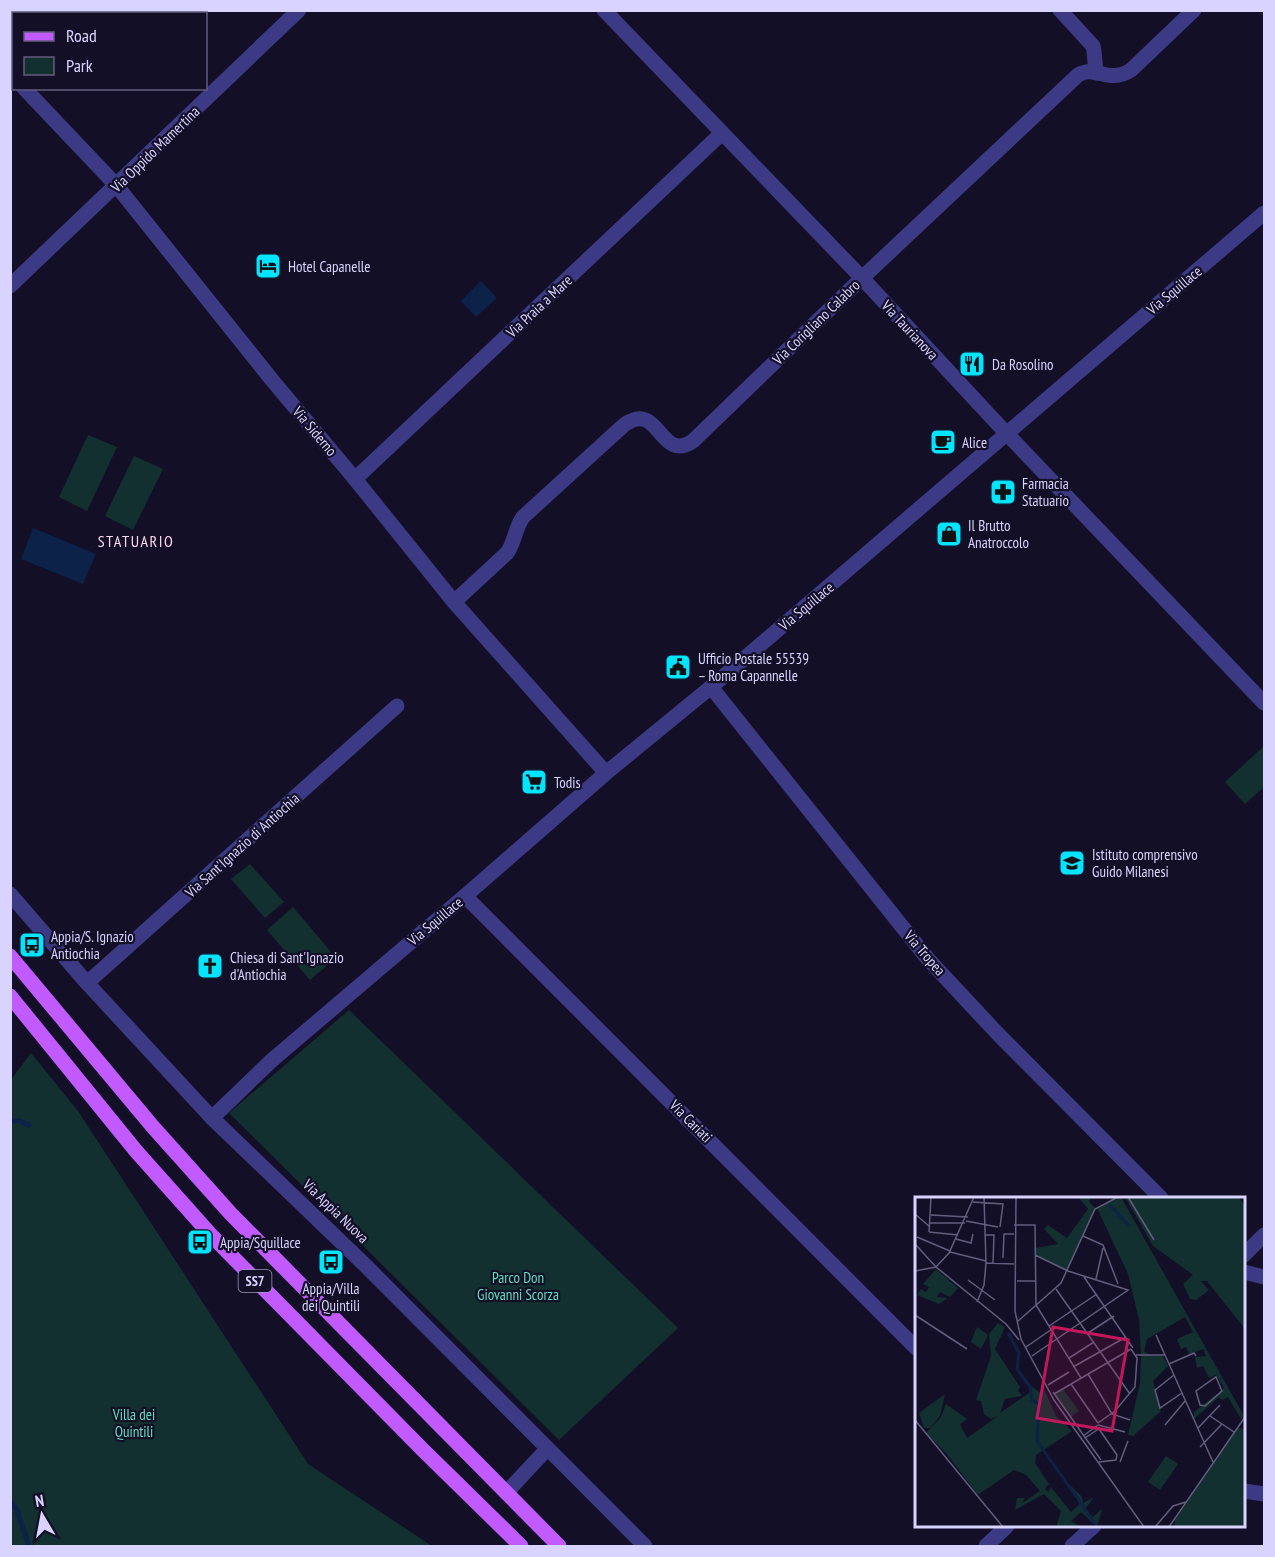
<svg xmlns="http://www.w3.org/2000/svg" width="1275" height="1557" font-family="'PT Sans Narrow',sans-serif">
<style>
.green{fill:#12302f}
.water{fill:#0c2248}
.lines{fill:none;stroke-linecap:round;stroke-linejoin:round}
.stream{stroke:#0c2248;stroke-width:5}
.minor{stroke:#3d3a85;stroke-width:15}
.major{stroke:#c25bff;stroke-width:15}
.labels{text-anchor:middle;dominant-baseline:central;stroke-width:4.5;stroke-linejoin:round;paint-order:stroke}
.shield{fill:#130f26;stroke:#9e99be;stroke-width:1.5}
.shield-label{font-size:14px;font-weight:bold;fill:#d9d4ff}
.street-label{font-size:15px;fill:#d9d4ff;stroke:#130f26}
.poi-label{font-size:15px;fill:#d9d4ff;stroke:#130f26;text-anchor:start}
.park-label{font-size:15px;fill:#5fe0c0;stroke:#130f26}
.neighbourhood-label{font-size:16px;letter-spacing:1.5px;fill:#ffd6f0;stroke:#130f26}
.inset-river{fill:none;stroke:#0c2248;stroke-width:3}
.inset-road{fill:none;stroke:#625e7d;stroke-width:1.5}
.view{fill:#c2185b;fill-opacity:0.15;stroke:#c2185b;stroke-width:3}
.inset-edge{fill:none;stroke:#d9d4ff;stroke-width:3}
</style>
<rect width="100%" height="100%" fill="#130f26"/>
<!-- green -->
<g class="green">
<polygon points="88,435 117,447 87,511 59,497"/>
<polygon points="134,456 163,469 133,530 105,516"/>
<polygon points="1264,746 1264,787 1245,804 1225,782"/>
<polygon points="250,864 284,902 265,918 231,879"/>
<polygon points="293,907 336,958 310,980 267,930"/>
<polygon points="349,1010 678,1328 559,1440 229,1113"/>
<polygon points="31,1053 78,1111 308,1464 432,1546 11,1546 10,1081"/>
</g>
<!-- water -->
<g class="water">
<polygon points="481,281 497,298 476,317 461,301"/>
<polygon points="33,528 96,554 83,584 21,559"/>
</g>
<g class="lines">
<!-- stream -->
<g class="stream">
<polyline points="10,1121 20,1121 29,1125"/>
<polyline points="10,1501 17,1510 29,1546"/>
</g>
<!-- minor -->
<g class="minor">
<polyline points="604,10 862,278 1007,434 1264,703"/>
<polyline points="1060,10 1093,46 1094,51 1096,73"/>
<polyline points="10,75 14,78"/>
<polyline points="24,88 116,185 272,380 355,479 454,602 606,773"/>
<polyline points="10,286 299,10"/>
<polyline points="355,479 722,133"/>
<path d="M454,602L507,553C515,542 515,528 523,517L624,425C660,399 659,464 693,441L862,278L1078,75C1095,64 1108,85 1131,70L1194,10"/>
<polyline points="711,687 928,959 997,1033 1161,1198"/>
<polyline points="10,894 87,983 212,1118 366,1266 645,1546"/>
<polyline points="465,896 916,1348"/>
<polyline points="87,983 397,706"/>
<polyline points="212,1118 271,1061 465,896 606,773 711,687 1264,213"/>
<polyline points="1244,1255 1264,1235"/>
<polyline points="1244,1272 1264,1277"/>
<polyline points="1244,1491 1264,1494"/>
<polyline points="506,1493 547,1449"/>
<polyline points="986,1546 1007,1526"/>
<polyline points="1072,1546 1094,1526"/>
</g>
<!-- major -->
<g class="major">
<polyline points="10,956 153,1127 231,1214 559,1546"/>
<polyline points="10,996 136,1151 210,1234 423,1450 521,1546"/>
</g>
</g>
<!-- icons -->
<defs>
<g id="hotel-square" transform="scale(1.35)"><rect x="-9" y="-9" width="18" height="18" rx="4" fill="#00e5ff" stroke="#130f26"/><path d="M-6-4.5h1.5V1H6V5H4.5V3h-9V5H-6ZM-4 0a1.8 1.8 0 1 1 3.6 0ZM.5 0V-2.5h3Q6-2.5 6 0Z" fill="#111"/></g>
<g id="restaurant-square" transform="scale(1.35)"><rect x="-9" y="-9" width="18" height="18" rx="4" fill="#00e5ff" stroke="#130f26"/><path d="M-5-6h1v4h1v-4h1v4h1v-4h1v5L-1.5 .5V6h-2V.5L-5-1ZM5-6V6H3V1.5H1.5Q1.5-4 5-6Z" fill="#111"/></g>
<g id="cafe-square" transform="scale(1.35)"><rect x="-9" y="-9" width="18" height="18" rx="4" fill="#00e5ff" stroke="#130f26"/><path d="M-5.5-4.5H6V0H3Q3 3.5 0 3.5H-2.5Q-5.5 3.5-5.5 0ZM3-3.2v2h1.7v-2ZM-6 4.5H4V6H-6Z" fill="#111"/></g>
<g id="pharmacy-square" transform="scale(1.35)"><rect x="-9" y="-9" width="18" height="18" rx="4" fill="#00e5ff" stroke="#130f26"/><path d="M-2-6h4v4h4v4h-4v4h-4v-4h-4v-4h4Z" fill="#111"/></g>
<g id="shop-square" transform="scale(1.35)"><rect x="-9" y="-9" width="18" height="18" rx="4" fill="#00e5ff" stroke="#130f26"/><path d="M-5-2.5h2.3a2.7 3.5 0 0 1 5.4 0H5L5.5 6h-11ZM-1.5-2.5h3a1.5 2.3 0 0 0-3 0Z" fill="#111"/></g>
<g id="civic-square" transform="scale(1.35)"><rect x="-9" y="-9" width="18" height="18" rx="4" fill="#00e5ff" stroke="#130f26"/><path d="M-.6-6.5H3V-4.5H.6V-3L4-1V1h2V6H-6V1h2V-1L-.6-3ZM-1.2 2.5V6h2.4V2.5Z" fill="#111"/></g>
<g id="supermarket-square" transform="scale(1.35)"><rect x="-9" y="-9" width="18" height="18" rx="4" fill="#00e5ff" stroke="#130f26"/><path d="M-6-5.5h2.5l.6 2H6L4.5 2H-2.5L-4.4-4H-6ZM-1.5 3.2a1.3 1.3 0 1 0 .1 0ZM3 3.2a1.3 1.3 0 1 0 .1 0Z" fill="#111"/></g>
<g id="school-square" transform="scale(1.35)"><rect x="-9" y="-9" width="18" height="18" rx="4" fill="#00e5ff" stroke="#130f26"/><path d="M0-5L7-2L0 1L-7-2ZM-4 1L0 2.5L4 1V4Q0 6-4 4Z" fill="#111"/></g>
<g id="bus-square" transform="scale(1.35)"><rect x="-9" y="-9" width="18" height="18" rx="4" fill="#00e5ff" stroke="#130f26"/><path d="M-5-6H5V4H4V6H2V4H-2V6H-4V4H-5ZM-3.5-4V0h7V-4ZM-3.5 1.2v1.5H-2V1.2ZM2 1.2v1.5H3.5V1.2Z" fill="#111"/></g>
<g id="church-square" transform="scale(1.35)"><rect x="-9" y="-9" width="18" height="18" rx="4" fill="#00e5ff" stroke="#130f26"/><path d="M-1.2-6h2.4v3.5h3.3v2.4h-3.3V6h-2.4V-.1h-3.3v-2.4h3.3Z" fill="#111"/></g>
</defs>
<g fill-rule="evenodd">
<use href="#hotel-square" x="268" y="266"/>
<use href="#restaurant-square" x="972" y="364"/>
<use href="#cafe-square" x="943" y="442"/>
<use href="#pharmacy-square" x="1003" y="492"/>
<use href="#shop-square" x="949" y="534"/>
<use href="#civic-square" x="678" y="667"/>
<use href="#supermarket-square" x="534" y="782"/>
<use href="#school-square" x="1072" y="863"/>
<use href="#bus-square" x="32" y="945"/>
<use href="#church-square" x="210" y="966"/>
<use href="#bus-square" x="200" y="1242"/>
<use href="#bus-square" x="331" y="1262"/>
</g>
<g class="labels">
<!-- shield labels -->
<rect class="shield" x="238.5" y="1270" width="33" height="22" rx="4.5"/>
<g class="shield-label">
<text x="255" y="1281">SS7</text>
</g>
<!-- street labels -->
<g class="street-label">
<text transform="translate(155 149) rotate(-44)">Via Oppido Mamertina</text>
<text transform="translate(1174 290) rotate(-40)">Via Squillace</text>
<text transform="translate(539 306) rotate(-43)">Via Praia a Mare</text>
<text transform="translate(816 322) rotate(-44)">Via Corigliano Calabro</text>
<text transform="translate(910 330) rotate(47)">Via Taurianova</text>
<text transform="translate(315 431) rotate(50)">Via Siderno</text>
<text transform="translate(806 606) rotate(-40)">Via Squillace</text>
<text transform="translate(242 845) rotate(-42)">Via Sant'Ignazio di Antiochia</text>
<text transform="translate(435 921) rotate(-40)">Via Squillace</text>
<text transform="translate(925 953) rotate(49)">Via Tropea</text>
<text transform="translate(691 1121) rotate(45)">Via Cariati</text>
<text transform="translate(336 1211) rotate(44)">Via Appia Nuova</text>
</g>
<!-- poi labels -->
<g class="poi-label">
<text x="288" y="266">Hotel Capanelle</text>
<text x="992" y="364">Da Rosolino</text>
<text x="962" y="442">Alice</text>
<text x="1022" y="483">Farmacia<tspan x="1022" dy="17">Statuario</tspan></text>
<text x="968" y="525">Il Brutto<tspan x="968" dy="17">Anatroccolo</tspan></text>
<text x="698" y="658">Ufficio Postale 55539<tspan x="698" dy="17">– Roma Capannelle</tspan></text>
<text x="554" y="782">Todis</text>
<text x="1092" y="854">Istituto comprensivo<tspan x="1092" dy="17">Guido Milanesi</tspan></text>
<text x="51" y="936">Appia/S. Ignazio<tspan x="51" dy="17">Antiochia</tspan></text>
<text x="230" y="957">Chiesa di Sant'Ignazio<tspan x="230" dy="17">d'Antiochia</tspan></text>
<text x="220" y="1242">Appia/Squillace</text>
<text x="331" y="1288" text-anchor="middle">Appia/Villa<tspan x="331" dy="17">dei Quintili</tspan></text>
</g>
<!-- park labels -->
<g class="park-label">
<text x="518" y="1277">Parco Don<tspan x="518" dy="17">Giovanni Scorza</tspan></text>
<text x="134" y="1414">Villa dei<tspan x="134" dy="17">Quintili</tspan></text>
</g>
<!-- neighbourhood labels -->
<g class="neighbourhood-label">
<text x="136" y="541">STATUARIO</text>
</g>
</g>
<!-- overview -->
<g transform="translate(915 1197)">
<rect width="330" height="330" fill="#130f26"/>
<path d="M163,0H176L174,4L180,11L152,73L121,58V51L143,47L129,32L133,28L152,41L173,12ZM206,0L329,219L326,222L313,200L307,203L304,200L279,222V215L309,191L301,178L294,181L288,169L282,171L280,160L291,159L288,152L274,157L271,150L266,152L262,142L278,135L270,120L232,142L229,154L234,157H226L224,123L213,77L182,11ZM210,0H324L330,10V132L292,84H286L294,93L281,103L275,102L268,87L278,78L238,49ZM21,72L43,91L35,100L25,95L22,100L33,101L24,107L2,98L6,92L11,95L14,90L8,87ZM83,126L90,130L80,152L105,190L103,193L107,199L90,202L85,216L114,196L115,188L124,195L129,192L141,219L157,234L121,258L120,266L134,287L130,292L133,295L136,290L156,315L165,307L146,279L167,300L168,306L179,300L170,312L178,320L187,312L182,330L166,315L156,324L167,330H141L146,314L129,297L100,313L102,301H110L107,306L125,294L111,278L99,273L63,298L31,256L11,236L26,220L31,207L52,222L45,227L52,241L83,219L76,222L69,217L66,204L61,203L76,159L74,137ZM62,130L73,138L66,152L56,145ZM226,158L248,159L253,169L238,184L246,214L218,239L213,238L225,186ZM148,192L164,214L156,220L140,197ZM30,197L25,219L15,231H9L4,216ZM323,231L330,232V330H259L260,323ZM251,259L263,267L245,293L233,285Z" fill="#12302f"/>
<path class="inset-river" d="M194,7L214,29M93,136L104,156L102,172L115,190L117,203L124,207L122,244L182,329"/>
<path class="inset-road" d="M101,0L100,114L106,142L139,203L229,330M213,0L239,43M58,5L88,7L85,30M0,17L15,30M16,18L53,20M51,24L83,30M15,26H50M99,28H120L121,108L166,181M14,35L16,0M14,35L43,38M70,38H79L78,66M168,39L188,48L203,87M2,40L35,54M41,42L56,46L58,37M0,47L21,70L34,56L59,0M35,55L71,64M88,61L89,37H99M71,66L99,67M0,74L21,70L91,127L104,143M169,80L218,151M181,82L188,51M53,83L80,103M102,84H121M141,92L215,197M62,105L69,88L71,66L69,0M0,118L52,152M102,125L146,86L180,12L203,0M134,129L182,97M173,136L199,119M241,138L298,265M111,150L137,132M221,158H250M117,159L213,93L153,74L120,58M154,161L179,145M254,167L279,156L281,159M158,170L211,140M173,177L197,217L215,223M259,178L240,193L245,211L267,196M301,180L307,194L290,209L285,208L281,194ZM156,187L183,226M133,188L154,175M138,195L186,263M139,197L216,152M295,219L319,235M0,223L88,330M183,226L200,214L220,190L222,161L216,152M183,228L210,235M250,228L270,204M283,231L305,208M168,239L183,228M170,241L185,231M285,250L307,227M184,265L201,263L202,258L184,232M205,265L213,244M240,330L258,309L271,305M254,330L330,220"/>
<path class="view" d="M138,130L213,143L197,234L122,221Z"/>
<rect width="330" height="330" class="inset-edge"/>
</g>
<!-- border -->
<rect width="1275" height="1557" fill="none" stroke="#d9d4ff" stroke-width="24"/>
<!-- legend -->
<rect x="12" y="12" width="195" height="78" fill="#130f26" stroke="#625e7d" stroke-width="1.5"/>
<rect x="24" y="32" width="30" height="9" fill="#c25bff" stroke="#625e7d" stroke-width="1.5"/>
<text x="66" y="42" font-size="18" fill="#d9d4ff">Road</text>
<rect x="24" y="57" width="30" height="18" fill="#12302f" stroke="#625e7d" stroke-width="1.5"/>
<text x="66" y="72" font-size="18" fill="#d9d4ff">Park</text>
<!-- north arrow -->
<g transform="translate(42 1515) rotate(350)" stroke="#130f26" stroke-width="4.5" paint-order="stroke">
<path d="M0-4.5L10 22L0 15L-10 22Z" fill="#d9d4ff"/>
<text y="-9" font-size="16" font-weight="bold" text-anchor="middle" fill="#d9d4ff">N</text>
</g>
</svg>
